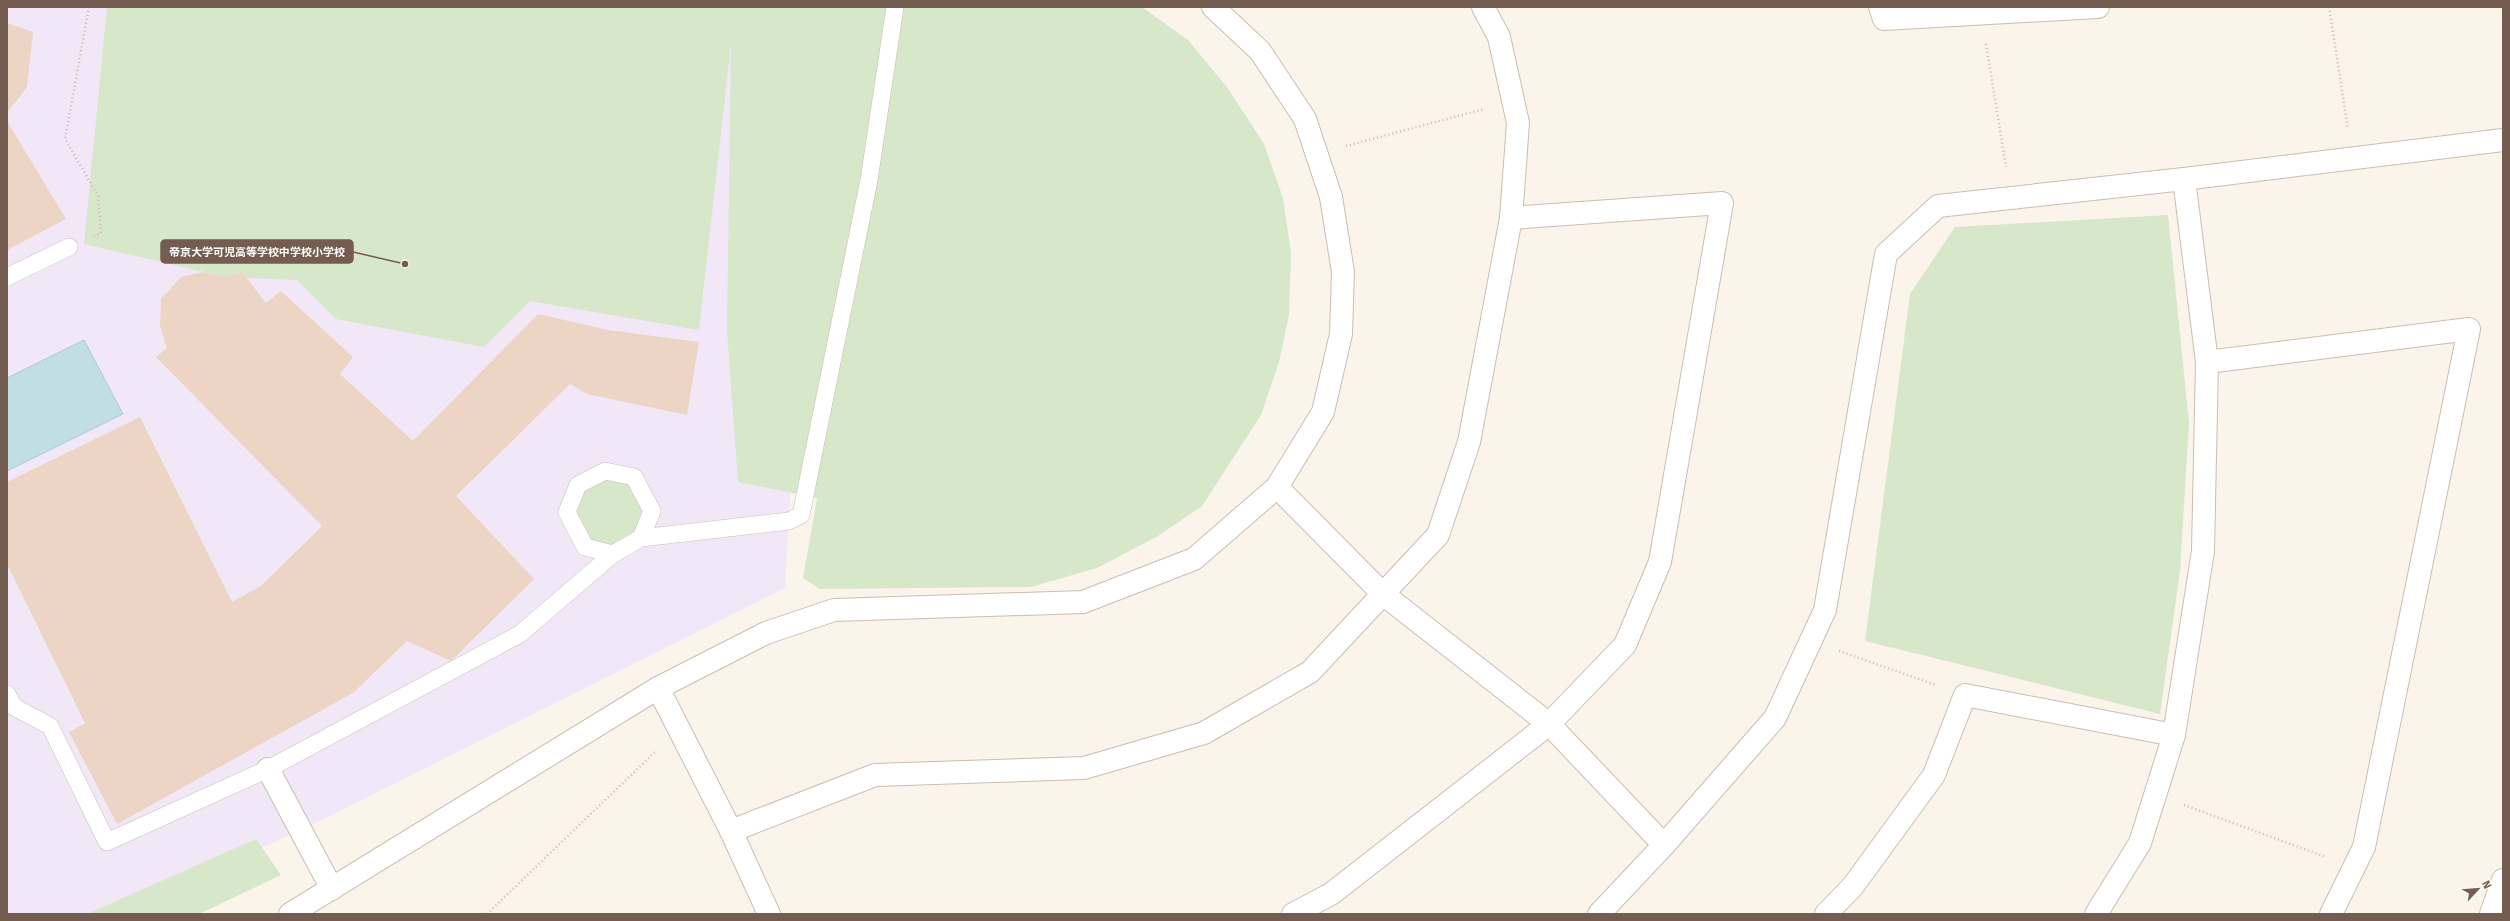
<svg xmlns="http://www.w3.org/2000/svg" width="2510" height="921" font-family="'Fira Sans','Noto Sans JP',sans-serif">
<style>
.education{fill:#f1e7f7}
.green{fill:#d7e7ca}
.water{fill:#c1dfe3;stroke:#a8ced4}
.building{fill:#edd5c5}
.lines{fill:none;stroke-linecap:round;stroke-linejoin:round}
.service-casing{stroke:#ccbdb2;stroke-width:18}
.minor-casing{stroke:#ccbdb2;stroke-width:24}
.path{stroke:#d3b8a8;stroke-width:2.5;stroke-dasharray:1 3;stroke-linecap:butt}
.service{stroke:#fff;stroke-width:17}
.minor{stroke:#fff;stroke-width:22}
.leader{fill:none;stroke:#745c50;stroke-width:1.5}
.callout-dot{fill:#745c50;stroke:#fdf8f1;stroke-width:1.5}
.callout{fill:#745c50;stroke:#745c50;stroke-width:1.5}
.callout-label{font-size:11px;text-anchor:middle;font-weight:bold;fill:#fff}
</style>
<rect width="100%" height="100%" fill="#fbf4eb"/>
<!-- education -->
<polygon class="education" points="7,7 817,7 785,588 324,819 118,914 7,914"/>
<!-- green -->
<g class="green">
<polygon points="107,7 1142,7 1188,40 1227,87 1264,144 1283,198 1291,253 1289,315 1279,362 1261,415 1202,506 1158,536 1097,568 1031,587 820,589 803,578 817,498 738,482 727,331 731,44 699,330 530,301 484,347 336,319 297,280 226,277 84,244"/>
<polygon points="2168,215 2189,423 2180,571 2160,714 1865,641 1910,294 1955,227"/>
<polygon points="605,471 634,477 652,511 641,538 613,554 585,547 567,512 578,485"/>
<polygon points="256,839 281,875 199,914 87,914"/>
</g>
<!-- water -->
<polygon class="water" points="84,340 123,414 7,471 7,378"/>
<!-- building -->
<g class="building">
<polygon points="7,23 33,32 27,87 7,113"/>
<polygon points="7,121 66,219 7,250"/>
<polygon points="203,272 226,277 242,272 266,303 281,291 353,357 340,374 413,441 538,314 608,330 699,342 687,415 587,394 570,384 456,496 534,579 451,661 407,641 353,693 117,824 69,732 85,723 7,564 7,482 140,417 232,602 261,586 322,526 156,357 167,348 160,326 161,299 181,277"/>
</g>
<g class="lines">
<!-- service casing -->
<g class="service-casing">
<g id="service">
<polyline points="7,277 69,247"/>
<polyline points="641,538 652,511 634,477 605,471 578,485 567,512 585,547 613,554 641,538 789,521 801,515 869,180 895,7"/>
<polyline points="7,694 14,707 50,726 107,842 268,769 520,634 613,554"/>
</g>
</g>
<!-- minor casing -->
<g class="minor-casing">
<g id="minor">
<polyline points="1880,7 1884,19 2098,7"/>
<polyline points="2207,362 2469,329 2364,847 2331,914"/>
<polyline points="1277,487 1383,594 1549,724 1664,845"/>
<polyline points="658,688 731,831 769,914"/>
<polyline points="268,769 332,889"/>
<polyline points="731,831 875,775 1084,768 1204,733 1310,672 1438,535 1469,442 1511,218 1518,123 1499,37 1483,7"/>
<polyline points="290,914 658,688 766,633 834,610 1083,602 1194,559 1277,487 1323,412 1341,334 1343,272 1331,197 1305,119 1260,51 1213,7"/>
<polyline points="1293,914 1331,894 1549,724 1625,645 1660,562 1722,203 1511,218"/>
<polyline points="1599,914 1664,845 1775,718 1825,610 1886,254 1938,206 2184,179 2503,140"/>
<polyline points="1826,914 1853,886 1934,775 1965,695 2174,735"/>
<polyline points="2096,914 2140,843 2174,735 2203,551 2207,362 2184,179"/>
<polyline points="2491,914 2503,880"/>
</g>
</g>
<!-- path -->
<g class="path">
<polyline points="89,7 65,139 98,196 101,233 94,236"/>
<polyline points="2329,7 2348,129"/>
<polyline points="1986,44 2006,167"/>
<polyline points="1346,146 1484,109"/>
<polyline points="1839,651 1936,685"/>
<polyline points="2184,805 2326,857"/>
<polyline points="487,914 656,751"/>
</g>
<!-- service -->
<use href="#service" class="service"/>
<!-- minor -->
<use href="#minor" class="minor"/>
</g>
<!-- callouts -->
<path class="leader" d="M405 264L353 252"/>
<circle class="callout-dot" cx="405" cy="264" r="4"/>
<rect class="callout" x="161" y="240" width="192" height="23" rx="4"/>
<g class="callout-label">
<text x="257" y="256">帝京大学可児高等学校中学校小学校</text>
</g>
<!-- border -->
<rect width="2510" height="921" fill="none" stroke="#745c50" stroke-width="16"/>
<!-- north arrow -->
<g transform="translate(2478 889) rotate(64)" stroke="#fdf8f1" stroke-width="3" paint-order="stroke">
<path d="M0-3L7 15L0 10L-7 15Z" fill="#745c50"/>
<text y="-6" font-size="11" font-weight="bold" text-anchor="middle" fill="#745c50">N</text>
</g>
</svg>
